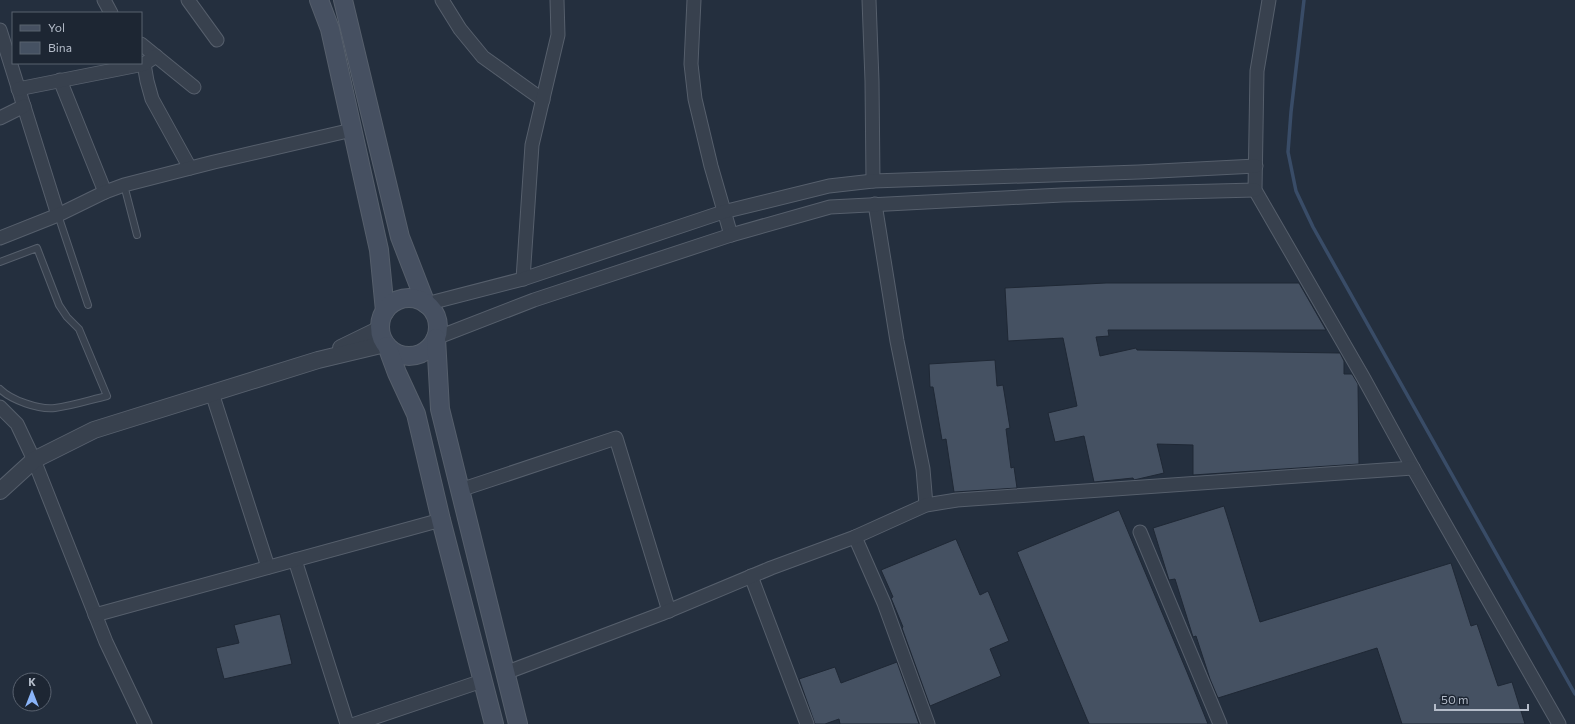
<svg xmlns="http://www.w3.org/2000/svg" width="1575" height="724" font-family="Commissioner,sans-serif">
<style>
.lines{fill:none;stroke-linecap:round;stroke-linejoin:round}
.stream{stroke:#394c67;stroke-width:3.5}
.building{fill:#455162;stroke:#1f2835}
.service-casing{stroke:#565f6c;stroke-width:8}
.minor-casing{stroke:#565f6c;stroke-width:15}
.tertiary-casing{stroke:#565f6c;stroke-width:18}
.secondary-casing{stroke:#565f6c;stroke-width:20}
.service{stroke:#38414e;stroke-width:6}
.minor{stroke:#38414e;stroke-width:13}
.tertiary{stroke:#38414e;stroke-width:16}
.secondary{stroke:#465061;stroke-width:18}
</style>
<rect width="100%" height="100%" fill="#242f3e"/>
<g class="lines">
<!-- stream -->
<polyline class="stream" points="1304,0 1291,112 1288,152 1296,191 1313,227 1575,694"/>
</g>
<!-- building -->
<g class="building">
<polygon points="1106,283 1299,283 1326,330 1108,330 1109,336 1096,337 1100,356 1136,348 1137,350 1340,353 1344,361 1344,374 1352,374 1358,384 1359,464 1193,475 1193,445 1157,444 1164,473 1134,480 1133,478 1094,482 1084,436 1055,442 1048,413 1077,406 1063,338 1008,341 1005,288"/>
<polygon points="995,360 997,386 1003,385 1010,428 1006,429 1011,468 1014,467 1017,488 954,492 946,439 942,440 933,387 930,387 929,364"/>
<polygon points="1224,506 1260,622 1451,563 1471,626 1477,624 1498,686 1512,682 1525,724 1402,724 1377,648 1218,698 1210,679 1196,636 1193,637 1175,579 1169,580 1153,528"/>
<polygon points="1119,510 1187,672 1208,724 1089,724 1017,552"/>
<polygon points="956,539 980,595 988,591 1009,641 990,649 1001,676 930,706 902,628 903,627 891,598 893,597 881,570"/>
<polygon points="280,614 292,664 224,679 216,648 239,643 234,625"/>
<polygon points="897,662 919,724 840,724 839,719 825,724 815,724 799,679 835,667 841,683"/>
</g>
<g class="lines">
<!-- service casing -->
<g class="service-casing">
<g id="service">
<polyline points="124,185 137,235"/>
<polyline points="58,215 88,305"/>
<path d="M0,262L37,248L59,305L67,317L79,329L107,396C90,400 72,406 55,408C39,410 11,400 0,389"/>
</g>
</g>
<!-- minor casing -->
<g class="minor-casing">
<g id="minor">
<polyline points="104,0 111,13"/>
<polyline points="188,0 217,40"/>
<polyline points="442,0 460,29 483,57 543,100"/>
<polyline points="694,0 691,64 695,99 711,166 731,235"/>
<polyline points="869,0 872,81 873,181"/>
<polyline points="1269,0 1257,71 1255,190 1363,377 1413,468 1559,724"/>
<polyline points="0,30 58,215"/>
<polyline points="141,44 194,87"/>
<polyline points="144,64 147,81 152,99 190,168"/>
<polyline points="60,80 105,192"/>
<polyline points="18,89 144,64 156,56"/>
<polyline points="0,118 24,106"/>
<polyline points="875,204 897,341 923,469 926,505"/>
<polyline points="0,238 58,215 105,192 124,185 214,162 352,130"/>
<polyline points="523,279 532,145 558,35 557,0"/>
<polyline points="426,304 523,279 723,212 829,186 873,181 1139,172 1256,166"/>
<polyline points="436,338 534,300 731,235 830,207 1062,195 1255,190"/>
<polyline points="212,393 268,567"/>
<polyline points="0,407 17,424 34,460 106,642 145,724"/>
<polyline points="460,490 616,438 669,611"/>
<polyline points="1140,532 1220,724"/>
<polyline points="855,537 884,603 928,724"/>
<polyline points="295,560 347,724"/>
<polyline points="751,576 807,724"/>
<polyline points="95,615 441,520"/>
<polyline points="505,673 661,614 771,568 855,537 926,505 957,500 1413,468"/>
<polyline points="355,724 482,681"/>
</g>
</g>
<!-- tertiary casing -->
<g class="tertiary-casing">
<g id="tertiary">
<polyline points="341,348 380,329"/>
<polyline points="0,491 34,460 94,430 318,360 385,344"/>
</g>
</g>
<!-- secondary casing -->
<g class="secondary-casing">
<g id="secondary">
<polyline points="319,0 330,29 379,250 385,311"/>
<polyline points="343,0 400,237 426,304"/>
<circle cx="409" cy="327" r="29"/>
<polyline points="436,338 440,409 518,724"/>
<polyline points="387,346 397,373 416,414 441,520 494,724"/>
</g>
</g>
<!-- service -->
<use href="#service" class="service"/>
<!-- minor -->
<use href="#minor" class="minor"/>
<!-- tertiary -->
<use href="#tertiary" class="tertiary"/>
<!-- secondary -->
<use href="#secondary" class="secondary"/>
</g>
<!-- legend -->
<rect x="12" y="12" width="130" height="52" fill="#1d2633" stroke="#59626f"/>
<rect x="20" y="25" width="20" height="6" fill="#465061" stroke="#59626f"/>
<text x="48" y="32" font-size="12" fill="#b4bcc9">Yol</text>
<rect x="20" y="42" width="20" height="12" fill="#455162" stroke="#59626f"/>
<text x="48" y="52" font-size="12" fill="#b4bcc9">Bina</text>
<!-- north arrow -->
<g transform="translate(32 692)"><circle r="19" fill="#1d2633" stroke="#59626f"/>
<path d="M0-3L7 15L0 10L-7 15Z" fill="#8ab4f8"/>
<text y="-6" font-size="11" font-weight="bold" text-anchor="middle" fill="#b4bcc9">K</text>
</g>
<!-- scale -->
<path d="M1435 704v6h93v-6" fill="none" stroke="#b4bcc9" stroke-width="2"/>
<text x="1441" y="704" font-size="12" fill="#b4bcc9" stroke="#1d2633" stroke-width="3" paint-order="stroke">50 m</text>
</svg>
